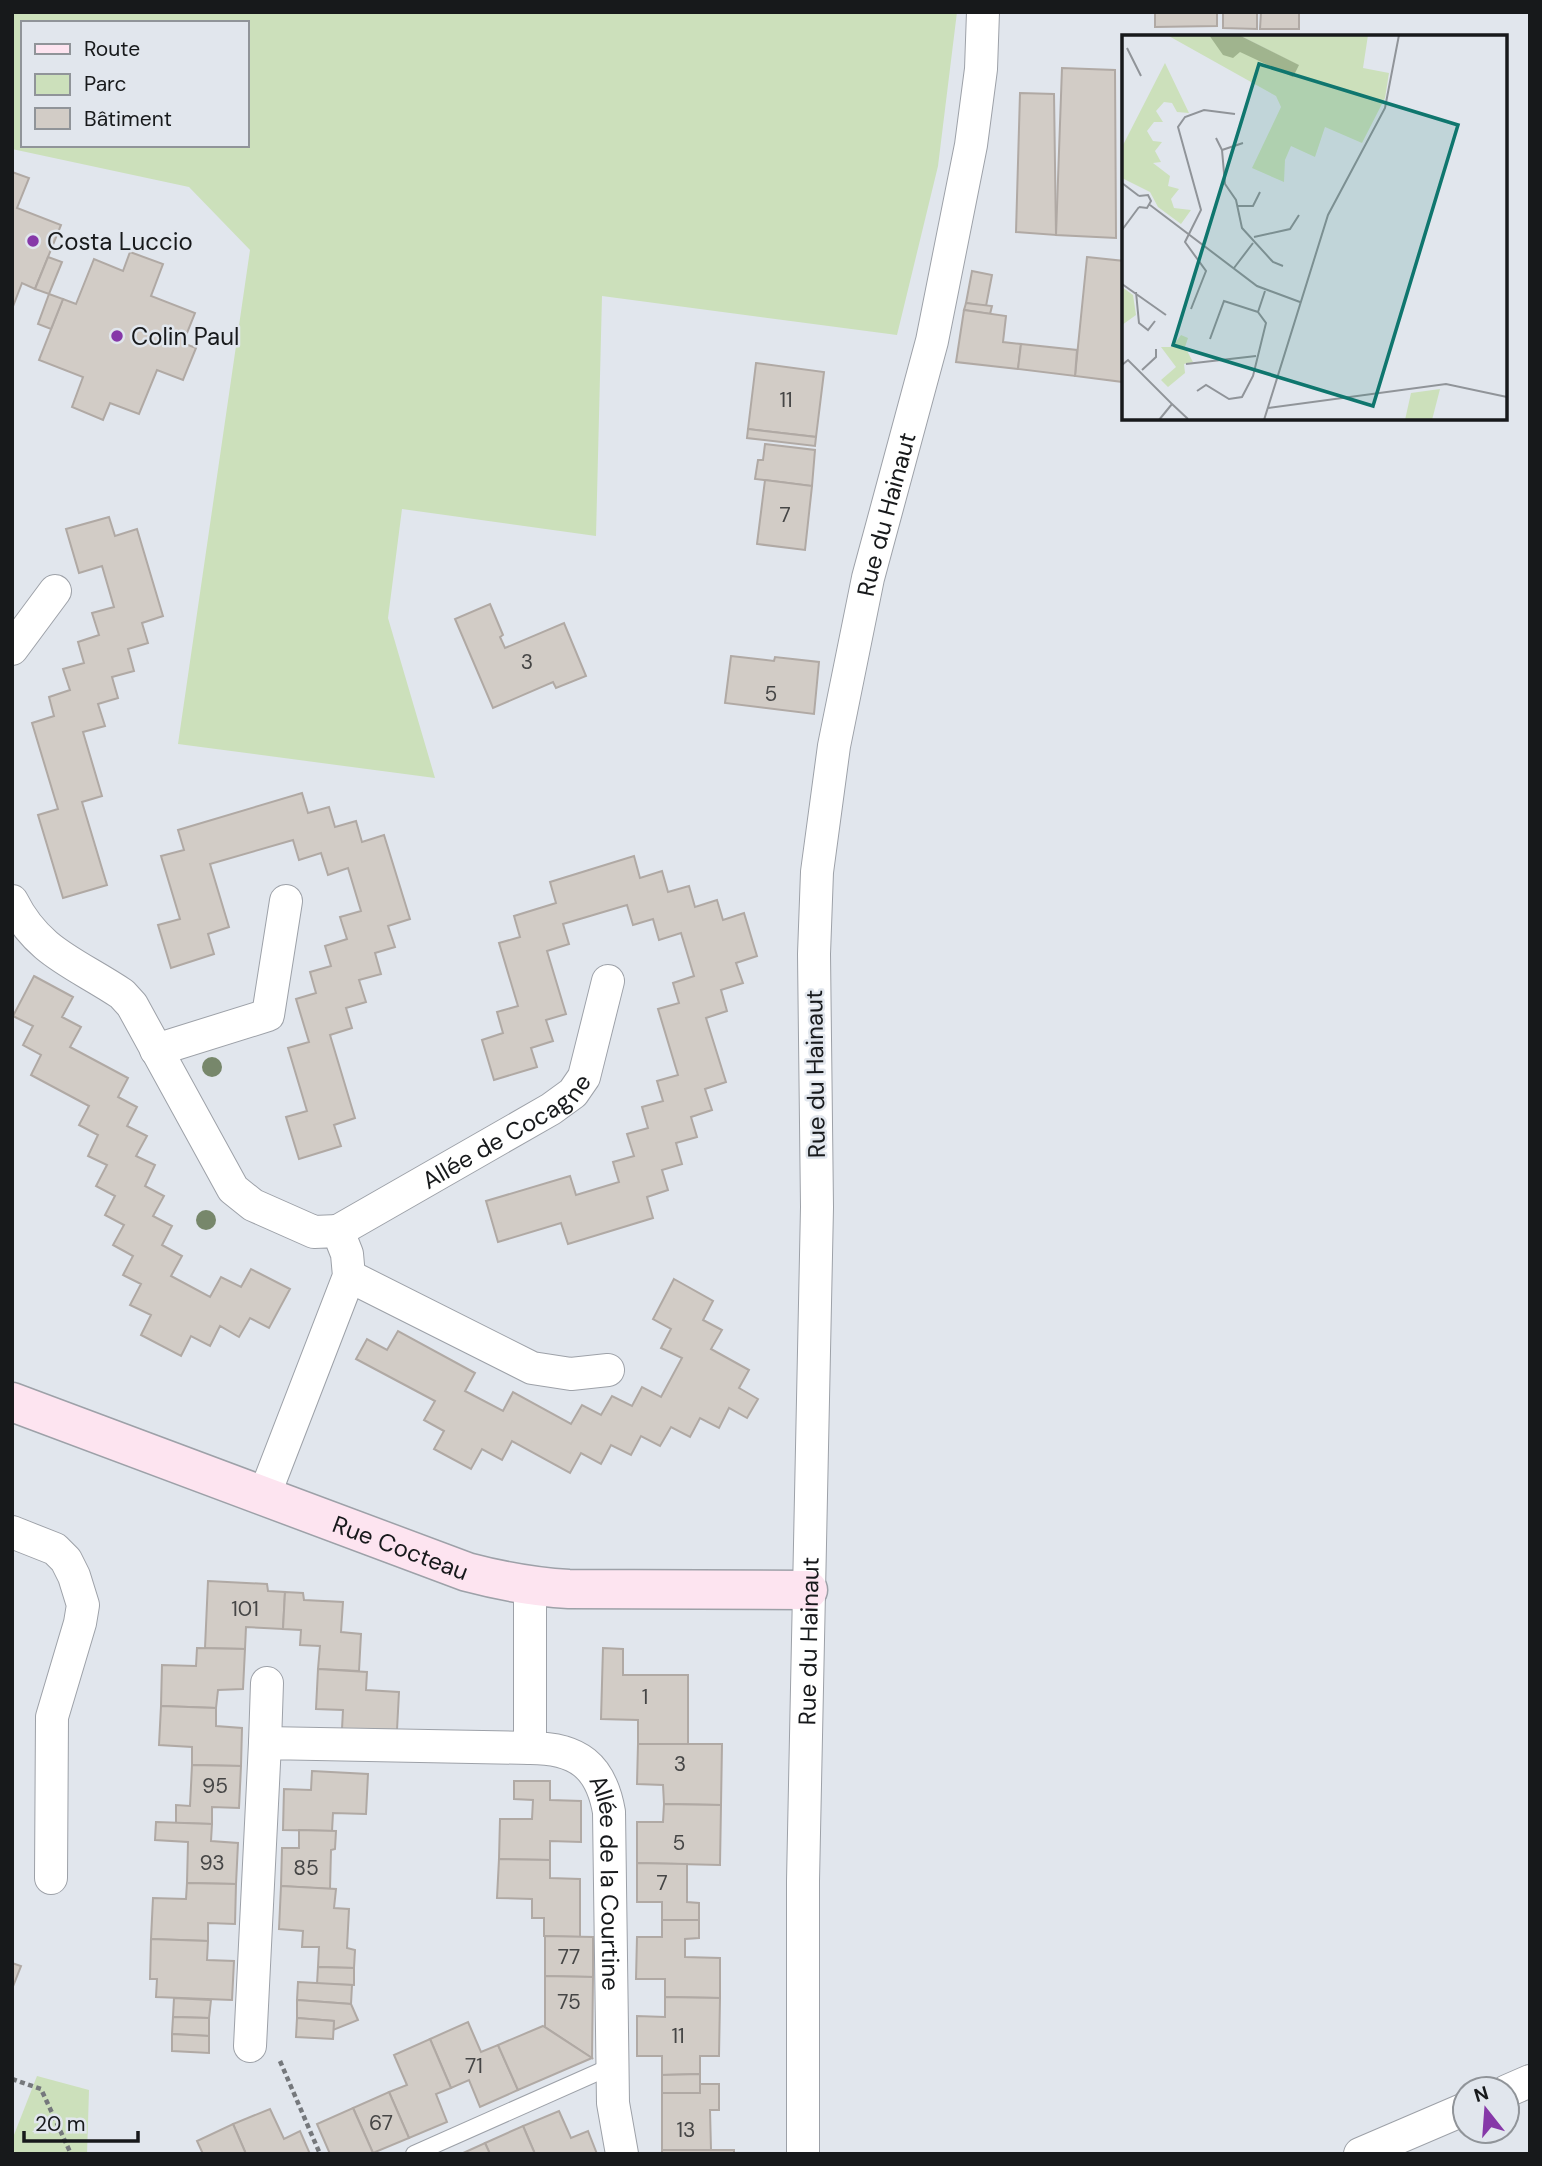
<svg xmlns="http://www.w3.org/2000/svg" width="1542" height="2166" font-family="'DM Sans',sans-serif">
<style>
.green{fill:#cce0bb;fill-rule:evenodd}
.building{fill:#d2ccc6;stroke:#b0a9a4;stroke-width:2}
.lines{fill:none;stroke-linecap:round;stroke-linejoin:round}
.lane-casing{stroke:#9da1a8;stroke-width:18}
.street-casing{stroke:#9da1a8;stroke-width:34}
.secondary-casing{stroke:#9da1a8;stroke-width:41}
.path{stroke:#75787c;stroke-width:4.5;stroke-dasharray:5 3.5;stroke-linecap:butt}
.lane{stroke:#fff;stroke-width:16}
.street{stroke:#fff;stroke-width:32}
.secondary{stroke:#fde4f0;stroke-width:38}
.tree{fill:#77876b}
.poi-dot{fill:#8638a8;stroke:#e1e6ed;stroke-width:2.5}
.labels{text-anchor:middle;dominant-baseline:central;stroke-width:5;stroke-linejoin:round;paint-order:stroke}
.number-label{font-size:21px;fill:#464646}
.poi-label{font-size:24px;fill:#17191b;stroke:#e1e6ed;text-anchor:start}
.street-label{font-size:24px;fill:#17191b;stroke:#e1e6ed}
.inset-road{fill:none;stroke:#909499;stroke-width:2}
.view{fill:#0f766e;fill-opacity:0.15;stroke:#0f766e;stroke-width:3.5}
.inset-edge{fill:none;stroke:#17191b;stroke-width:3.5}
</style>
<rect width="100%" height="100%" fill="#e1e6ed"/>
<!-- green -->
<g class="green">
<path d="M12,12H957L938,166L897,335L602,296L596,536L402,509L388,618L435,778L178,744L250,250L189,187L12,149ZM23,23H247V145H23Z"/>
<polygon points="37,2076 89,2090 87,2154 12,2154 12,2140"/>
</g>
<!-- building -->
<g class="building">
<polygon points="1155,12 1217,12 1217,26 1155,27"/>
<polygon points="1223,12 1257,12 1257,29 1223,28"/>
<polygon points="1261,12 1299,12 1299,29 1260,29"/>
<polygon points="1062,68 1115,70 1116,238 1056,235"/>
<polygon points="1020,93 1054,94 1056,235 1016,232"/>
<polygon points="12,172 29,178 17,208 61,225 35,289 22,283 12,309"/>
<polygon points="130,252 163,264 151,296 195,313 183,343 196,348 183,380 157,370 139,414 110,403 103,420 72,407 83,377 39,360 63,299 76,304 94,259 123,271"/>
<polygon points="48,257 62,262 49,294 35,289"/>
<polygon points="1087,257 1124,261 1123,382 1075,376"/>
<polygon points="972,271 992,275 986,306 966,303"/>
<polygon points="49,294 63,299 51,329 38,324"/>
<polygon points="966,303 992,306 990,314 964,310"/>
<polygon points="964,310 1006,316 1003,342 1021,344 1018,369 956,362"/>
<polygon points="1021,344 1077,350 1075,376 1018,369"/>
<polygon points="756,363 824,372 816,437 748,429"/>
<polygon points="748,429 816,437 815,446 747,438"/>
<polygon points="765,444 815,450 812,486 755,479 758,460 763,460"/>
<polygon points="765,480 812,486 805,550 757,544"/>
<polygon points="109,517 115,536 137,529 163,616 142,623 148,643 128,649 134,671 112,677 118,698 98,704 105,726 83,732 102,796 82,802 107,885 63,898 38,815 58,809 32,723 54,716 49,697 70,690 63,669 84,663 78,642 99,635 92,613 114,607 102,566 79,573 66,529"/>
<polygon points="490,604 503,635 500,637 505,648 564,623 586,676 556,688 553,682 493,708 455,619"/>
<polygon points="731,656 774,661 775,657 819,662 814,714 725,703"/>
<polygon points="302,793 308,813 329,807 335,827 356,821 362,842 384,835 410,919 388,926 395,947 375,953 381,974 359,980 366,1002 346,1008 352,1028 330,1035 355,1118 334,1125 341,1146 299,1159 286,1117 307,1111 288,1048 309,1042 296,999 316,993 310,972 331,966 325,946 347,939 340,917 361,911 348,868 328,875 321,853 299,860 293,840 210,864 229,927 208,934 214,954 171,968 158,925 180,919 161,856 184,850 178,830"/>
<polygon points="634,856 640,878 662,871 668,892 689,886 695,907 717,900 723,920 744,913 757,956 736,963 743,983 721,990 727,1011 706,1018 726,1082 705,1089 712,1110 691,1117 697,1137 676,1143 682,1164 662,1170 668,1190 647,1197 653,1218 568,1244 561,1223 498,1242 486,1201 570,1176 576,1195 619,1182 613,1162 634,1156 627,1134 648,1128 642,1107 663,1101 657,1081 678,1075 658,1009 679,1003 673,983 694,976 681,933 659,940 653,919 633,925 627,905 563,924 569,944 547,951 566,1014 546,1020 553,1041 531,1048 537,1067 494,1080 482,1040 503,1033 497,1012 518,1006 499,943 520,937 514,916 556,903 550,882"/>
<polygon points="34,976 73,997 62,1017 81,1027 70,1047 128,1078 118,1097 137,1107 127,1126 147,1136 136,1156 155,1165 145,1186 164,1196 153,1216 172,1226 162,1245 182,1256 171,1276 210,1297 221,1277 241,1287 251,1269 290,1289 269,1328 250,1318 239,1337 220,1326 210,1346 191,1336 181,1356 141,1335 151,1315 130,1305 141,1284 123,1275 133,1256 113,1245 124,1225 105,1215 115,1196 96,1186 107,1165 88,1156 98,1135 79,1125 89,1106 31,1075 41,1055 23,1045 33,1026 13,1016"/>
<polygon points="674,1279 713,1301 703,1320 722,1330 711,1349 749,1370 739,1388 758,1399 747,1418 729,1408 719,1428 700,1418 690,1437 671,1427 660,1446 641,1436 631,1455 611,1445 601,1464 581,1453 570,1473 512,1441 502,1460 482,1449 471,1469 434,1449 444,1431 424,1420 435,1401 356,1359 367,1339 387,1350 398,1331 475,1373 465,1391 503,1411 513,1392 571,1424 582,1405 601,1415 612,1396 632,1406 642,1387 661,1397 682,1358 661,1348 671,1329 653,1319"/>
<polygon points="208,1581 267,1584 268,1591 285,1592 283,1629 246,1627 245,1649 205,1648"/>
<polygon points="285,1592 303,1593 304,1600 343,1602 341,1632 361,1634 359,1671 318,1669 320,1646 300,1645 301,1630 283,1629"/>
<polygon points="197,1648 245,1649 243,1689 218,1690 216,1708 161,1706 162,1665 196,1666"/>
<polygon points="603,1648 623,1649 623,1675 688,1675 688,1744 638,1744 638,1720 601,1719"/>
<polygon points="318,1669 367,1672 366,1690 399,1692 397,1730 342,1729 343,1710 316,1709"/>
<polygon points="161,1706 216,1708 216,1726 242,1728 241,1766 192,1765 192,1747 159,1745"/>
<polygon points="638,1744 722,1744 721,1805 664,1804 663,1785 637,1784"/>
<polygon points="192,1765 241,1766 239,1808 212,1807 212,1824 176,1823 176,1805 190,1806"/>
<polygon points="312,1771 368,1774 366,1814 333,1813 332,1831 283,1830 284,1789 311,1790"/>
<polygon points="514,1781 550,1781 550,1800 581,1801 581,1842 550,1841 550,1860 499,1859 500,1819 532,1819 533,1800 514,1799"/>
<polygon points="664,1804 721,1805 720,1865 637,1863 637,1822 663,1822"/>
<polygon points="156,1822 212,1824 211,1841 238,1843 236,1884 187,1883 188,1842 155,1840"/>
<polygon points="299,1830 336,1831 335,1849 331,1850 330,1889 281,1886 282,1848 299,1848"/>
<polygon points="499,1859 550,1860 550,1878 580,1879 580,1937 544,1936 544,1918 532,1918 532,1899 497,1898"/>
<polygon points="637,1863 687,1864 687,1902 699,1903 699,1920 662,1920 662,1902 637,1902"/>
<polygon points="187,1883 236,1884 235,1924 208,1923 208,1941 151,1939 153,1898 186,1899"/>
<polygon points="281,1886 336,1889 334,1908 349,1909 347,1948 355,1950 354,1968 318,1967 319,1947 302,1947 303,1931 279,1929"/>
<polygon points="662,1920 699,1920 699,1938 685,1939 685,1957 720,1958 720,1998 665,1997 665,1979 636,1979 637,1937 662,1937"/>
<polygon points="545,1936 593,1937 593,1977 545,1976"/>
<polygon points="151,1939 208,1941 207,1960 234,1961 232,2000 156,1997 157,1979 150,1979"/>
<polygon points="12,1963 21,1966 12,1989"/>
<polygon points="318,1967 354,1968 354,1985 317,1984"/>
<polygon points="545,1976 593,1977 592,2058 545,2027"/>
<polygon points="298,1982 352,1985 351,2004 297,2000"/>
<polygon points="665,1997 720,1998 719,2056 700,2056 700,2074 662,2075 662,2056 637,2056 637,2016 665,2017"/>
<polygon points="174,1998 211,2000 209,2018 173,2017"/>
<polygon points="297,2000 351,2004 358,2020 333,2030 334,2021 297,2018"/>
<polygon points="173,2017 209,2018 209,2036 172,2034"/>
<polygon points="297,2018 334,2021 333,2039 296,2037"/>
<polygon points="468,2022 481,2052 498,2045 518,2090 480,2107 469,2080 451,2088 430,2039"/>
<polygon points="543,2026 592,2058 518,2090 498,2045"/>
<polygon points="172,2034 209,2036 209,2053 172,2051"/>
<polygon points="430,2039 451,2088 436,2094 447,2122 409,2138 389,2092 407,2085 394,2055"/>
<polygon points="700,2074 700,2093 662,2093 662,2075"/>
<polygon points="700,2084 719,2084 719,2110 710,2110 711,2150 662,2150 662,2093 700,2093"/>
<polygon points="389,2092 409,2138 373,2153 353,2108"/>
<polygon points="353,2108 373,2153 330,2154 317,2124"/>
<polygon points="270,2109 284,2139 300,2131 310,2154 246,2154 233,2124"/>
<polygon points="559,2111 571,2138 588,2131 597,2154 535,2154 523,2126"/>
<polygon points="233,2124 246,2154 203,2154 197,2141"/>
<polygon points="523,2126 535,2154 490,2154 485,2143"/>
<polygon points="485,2143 490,2154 461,2154"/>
<rect x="662" y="2150" width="72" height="4"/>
</g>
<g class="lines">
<!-- lane casing -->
<g class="lane-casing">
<polyline id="lane" points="414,2154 612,2066"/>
</g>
<!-- street casing -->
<g class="street-casing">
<g id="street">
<polyline points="12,649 55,591"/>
<path d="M12,901C38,953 76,963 122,994L132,1005L233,1189L253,1205L314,1232L338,1231L347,1254L349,1276L264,1496"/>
<polyline points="156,1050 268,1015 286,901"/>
<path id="s1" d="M338,1231L551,1109L573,1093L584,1077L608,981"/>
<polyline points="349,1276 532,1368 571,1374 608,1370"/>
<polyline points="12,1532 55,1549 66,1560 74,1576 83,1605 80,1623 52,1717 51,1878"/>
<path id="s2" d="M530,1587V1748C578,1748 601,1766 609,1812L613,2103L622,2154"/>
<polyline points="265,1743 267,1683"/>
<polyline points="250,2046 265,1743 530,1748"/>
<polyline points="1507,2091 1530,2081"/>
<path id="s3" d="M803,2154V1881L817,1207L814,954L817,872L834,746L868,578L932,341L971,145L981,69L983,12"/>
<polyline points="1360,2154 1465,2109"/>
</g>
</g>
<!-- secondary casing -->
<g class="secondary-casing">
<g id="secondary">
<path id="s4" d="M12,1402L467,1572C501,1581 533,1587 569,1589L808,1590"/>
</g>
</g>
<!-- path -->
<g class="path">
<polyline points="280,2061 320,2154"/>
<polyline points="12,2079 41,2089 71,2154"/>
</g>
<!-- lane -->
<use href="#lane" class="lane"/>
<!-- street -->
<use href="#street" class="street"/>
<!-- secondary -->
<use href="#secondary" class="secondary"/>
</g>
<!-- trees -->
<g class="tree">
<circle cx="212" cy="1067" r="10"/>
<circle cx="206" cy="1220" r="10"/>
</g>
<!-- markers -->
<g class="poi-dot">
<circle cx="33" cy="241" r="7"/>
<circle cx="117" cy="336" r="7"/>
</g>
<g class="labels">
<!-- number labels -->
<g class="number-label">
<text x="786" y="400">11</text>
<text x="785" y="515">7</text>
<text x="527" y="662">3</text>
<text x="771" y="694">5</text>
<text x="245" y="1609">101</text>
<text x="645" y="1697">1</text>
<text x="680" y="1764">3</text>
<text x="215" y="1786">95</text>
<text x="679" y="1843">5</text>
<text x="212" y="1863">93</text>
<text x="306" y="1868">85</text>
<text x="662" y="1883">7</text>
<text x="569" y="1957">77</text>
<text x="569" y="2002">75</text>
<text x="678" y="2036">11</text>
<text x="474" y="2066">71</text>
<text x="381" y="2123">67</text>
<text x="686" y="2130">13</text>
</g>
<!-- poi labels -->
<g class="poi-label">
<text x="47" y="241">Costa Luccio</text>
<text x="131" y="336">Colin Paul</text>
</g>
<!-- street labels -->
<g class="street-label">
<text stroke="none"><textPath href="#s3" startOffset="1647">Rue du Hainaut</textPath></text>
<text transform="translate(815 1074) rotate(-91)">Rue du Hainaut</text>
<text stroke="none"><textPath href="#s1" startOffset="196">Allée de Cocagne</textPath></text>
<text stroke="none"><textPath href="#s4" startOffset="415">Rue Cocteau</textPath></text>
<text stroke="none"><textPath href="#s3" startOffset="513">Rue du Hainaut</textPath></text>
<text stroke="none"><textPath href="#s2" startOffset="345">Allée de la Courtine</textPath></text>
</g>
</g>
<!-- overview -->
<g transform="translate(1122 35)">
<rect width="385" height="385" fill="#e1e6ed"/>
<path d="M45,0H87L171,41L176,30L117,0H246L241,33L267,38L263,63L240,108L203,92L193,122L169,111L163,125L162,147L130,133L159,72L154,61ZM43,28L67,78L55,77L50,68L42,67L34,76L41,87H32L25,96L31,106L40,107L33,116L39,127L31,128L48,141L46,151L57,154L49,164L52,173L69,175L59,189L36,172L28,157L0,143V112ZM0,252L11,260L14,280L0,290ZM59,300L66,303L63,312L71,327L62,329L63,338L46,352L39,345L54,332L39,312H50ZM318,354L310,385H283L289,358Z" fill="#cce0bb"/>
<path d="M87,0H117L177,30L171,42L118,17L111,23L101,20Z" fill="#a0b48e"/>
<path class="inset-road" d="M5,13L19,41M94,103L100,115L103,149L114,165L120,193L151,227L161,231M100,115L121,108M0,148L17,161M17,161L26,160L29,166L25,173L17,172M28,170L135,251L178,267M115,171H131L138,157M0,195L17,172M132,202L168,194L177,180M112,233L131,208M0,249L44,280M14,257L17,288L26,295L33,286M69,274L84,236L63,207L79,175L56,92L63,82L82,75L113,79M88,304L102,266L136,277M64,329L134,321M0,330L6,325L50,369L37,385M20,335L34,322V314M75,356L84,350L107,364L120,362L131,341L144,288L136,277L143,256M50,369L66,384M146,373L324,349L385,362M142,385L206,180L263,73L277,0"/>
<path class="view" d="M137,29L336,90L251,371L51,310Z"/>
<rect width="385" height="385" class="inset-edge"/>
</g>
<!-- border -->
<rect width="1542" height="2166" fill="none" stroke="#17191b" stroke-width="28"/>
<!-- legend -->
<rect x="21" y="21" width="228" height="126" fill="#e1e6ed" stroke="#909499" stroke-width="2"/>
<rect x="35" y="44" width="35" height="10" fill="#fde4f0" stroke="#909499" stroke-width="2"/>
<text x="84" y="56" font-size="21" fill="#17191b">Route</text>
<rect x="35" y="74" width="35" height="21" fill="#cce0bb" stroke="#909499" stroke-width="2"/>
<text x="84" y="91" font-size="21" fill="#17191b">Parc</text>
<rect x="35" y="108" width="35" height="21" fill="#d2ccc6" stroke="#909499" stroke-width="2"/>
<text x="84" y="126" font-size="21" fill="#17191b">Bâtiment</text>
<!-- north arrow -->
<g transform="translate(1486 2110) rotate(343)"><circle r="33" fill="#e1e6ed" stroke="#909499" stroke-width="2"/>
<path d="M0-5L12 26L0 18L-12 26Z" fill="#8638a8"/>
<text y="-10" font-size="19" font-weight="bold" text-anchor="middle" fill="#17191b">N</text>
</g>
<!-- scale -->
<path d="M24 2131v10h114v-10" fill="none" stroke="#17191b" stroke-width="3.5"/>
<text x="35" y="2131" font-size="21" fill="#17191b" stroke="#e1e6ed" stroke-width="5" paint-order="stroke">20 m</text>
</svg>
